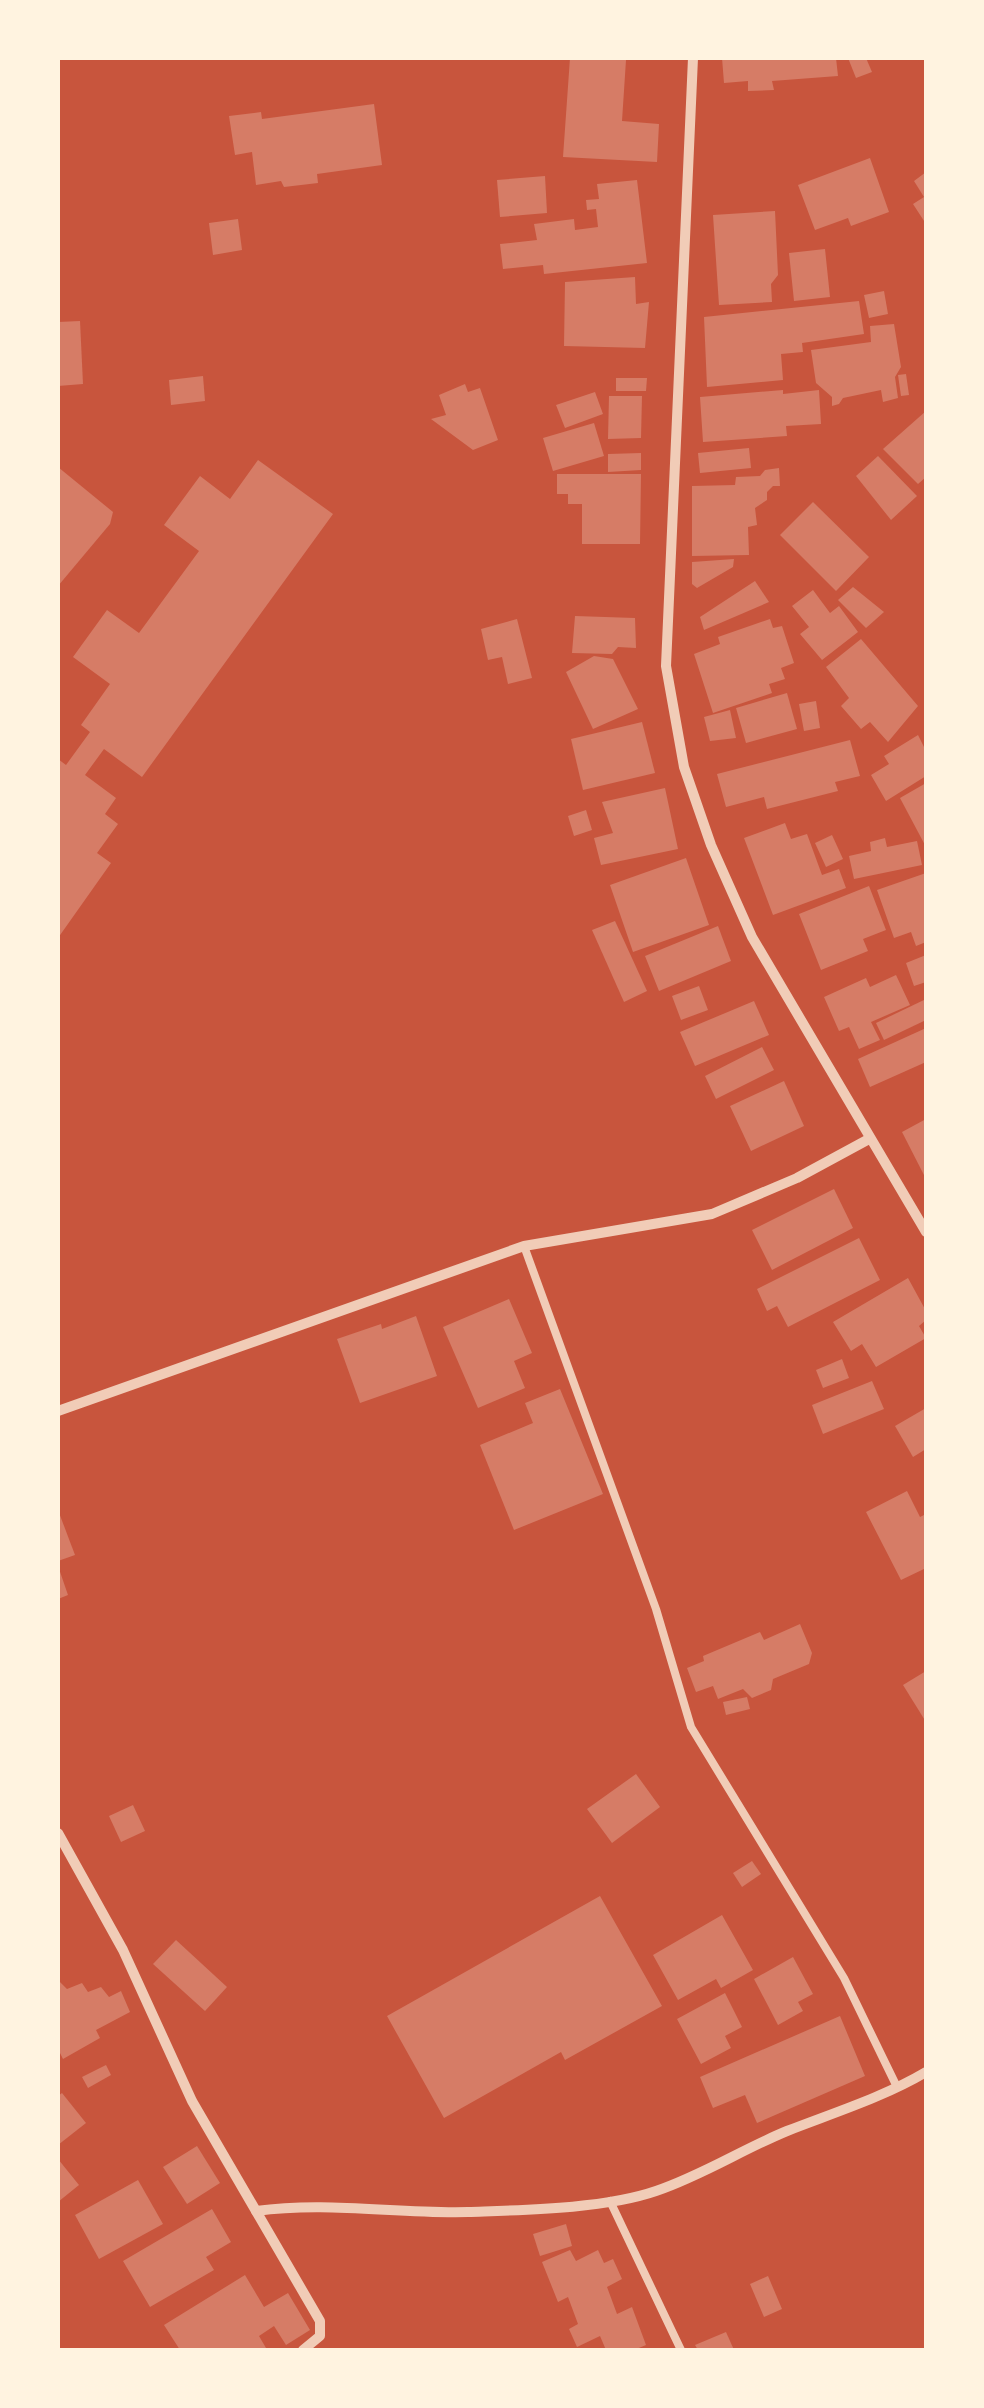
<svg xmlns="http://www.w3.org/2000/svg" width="984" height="2408" font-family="'PT Sans Narrow',sans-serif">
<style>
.building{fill:#d67c66}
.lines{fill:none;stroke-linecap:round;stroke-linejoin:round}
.service{stroke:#f1ccb7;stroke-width:8}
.minor{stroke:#f1ccb7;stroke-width:10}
</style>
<rect width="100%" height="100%" fill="#c8553d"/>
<!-- building -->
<g class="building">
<polygon points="570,58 626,60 622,121 659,124 657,162 563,157"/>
<polygon points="722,58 836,58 838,76 772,81 774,90 748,91 748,81 724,83"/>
<polygon points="848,58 866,58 872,72 856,78"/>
<polygon points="374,104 382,165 317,174 318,183 284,187 281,181 256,185 252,152 235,155 229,116 261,112 262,119"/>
<polygon points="870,158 889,212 851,226 848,218 815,230 798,185"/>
<polygon points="926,172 926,224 913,204 924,197 914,181"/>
<polygon points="545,176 547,213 500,217 497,180"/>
<polygon points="637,180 647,263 544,274 543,265 503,269 500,244 537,240 534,224 574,219 575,230 598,227 596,209 587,210 586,200 599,199 597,184"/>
<polygon points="775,211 778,275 771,284 772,302 719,305 713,215"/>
<polygon points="238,219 242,250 213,255 209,223"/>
<polygon points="825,249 830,297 794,301 789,253"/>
<polygon points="635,277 636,304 649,302 645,348 564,346 565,282"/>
<polygon points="884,291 888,314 869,318 864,295"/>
<polygon points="859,301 864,334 802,343 803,352 781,354 783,380 707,387 704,317"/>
<polygon points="80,321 83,384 58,386 58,322"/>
<polygon points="894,324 901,367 895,377 898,398 883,402 881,390 843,398 839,404 832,406 832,397 816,383 811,350 871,342 870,326"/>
<polygon points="906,374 909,395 901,396 898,375"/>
<polygon points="203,376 205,401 171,405 169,380"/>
<polygon points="616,378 647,378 646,391 616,391"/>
<polygon points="465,384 468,392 480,388 498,440 473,450 431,419 446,415 439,395"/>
<polygon points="783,390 783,394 819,390 821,424 786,426 787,436 703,442 700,397"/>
<polygon points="595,392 603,414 565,428 556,405"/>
<polygon points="609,396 642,396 641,438 608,439"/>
<polygon points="926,411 926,477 918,484 883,449"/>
<polygon points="594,423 604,456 553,471 543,438"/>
<polygon points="749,448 751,468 700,473 698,453"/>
<polygon points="641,453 641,470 608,472 608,454"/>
<polygon points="878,456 917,496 891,520 856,476"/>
<polygon points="258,460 333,514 142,777 104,749 85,775 116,798 105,814 118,824 97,853 111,863 58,938 58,759 66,765 90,732 81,725 110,684 73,657 107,610 139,633 199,551 164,525 200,476 230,499"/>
<polygon points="58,467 113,512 110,524 58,586"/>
<polygon points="779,468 780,486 773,486 767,492 767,500 755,508 757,525 748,527 749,555 692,556 692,486 735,485 736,477 760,476 765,470"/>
<polygon points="557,474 641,474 640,544 582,544 582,504 568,504 568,494 557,494"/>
<polygon points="813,502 869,557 836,591 780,535"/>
<polygon points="734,559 733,567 697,588 692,584 692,562"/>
<polygon points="755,581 769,602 704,630 700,617"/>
<polygon points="853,587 884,612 866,628 838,600"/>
<polygon points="813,590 830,613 839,606 858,632 822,660 800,634 809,627 792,606"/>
<polygon points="575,616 635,618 636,648 618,647 612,654 572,653"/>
<polygon points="517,619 532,678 508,684 502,657 488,660 481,629"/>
<polygon points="770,619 773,628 782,626 794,663 781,668 785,679 769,684 772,693 713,713 694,654 720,644 718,637"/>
<polygon points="861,639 918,706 888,742 870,722 861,729 841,706 849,698 826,667"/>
<polygon points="594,656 613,659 638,709 593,729 566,672"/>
<polygon points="787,693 797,729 746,743 736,708"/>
<polygon points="816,701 820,728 804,731 799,704"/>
<polygon points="730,710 736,738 710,741 704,717"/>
<polygon points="642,722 655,773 583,790 571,739"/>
<polygon points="918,735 926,751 926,776 886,801 871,775 889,764 884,756"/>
<polygon points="850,740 860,776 835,782 838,791 767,809 764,797 726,807 717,774"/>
<polygon points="926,783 926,847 900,798"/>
<polygon points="665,788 678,849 601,865 594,838 613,833 602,802"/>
<polygon points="586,810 592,830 574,836 568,816"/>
<polygon points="785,823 791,839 807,834 822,875 839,869 846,888 773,915 744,838"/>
<polygon points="832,835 843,859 826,867 815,843"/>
<polygon points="885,838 887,847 917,841 922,865 854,879 849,856 871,851 870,842"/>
<polygon points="686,858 709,925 633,952 610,885"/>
<polygon points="926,873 926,942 916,946 911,932 894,938 877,890"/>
<polygon points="869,886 886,930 863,939 868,951 821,970 799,914"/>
<polygon points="615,921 647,991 624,1002 592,930"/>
<polygon points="718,926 731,961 659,991 645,956"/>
<polygon points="926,955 926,982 914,986 906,963"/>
<polygon points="896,975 910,1005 871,1022 880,1040 859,1049 849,1027 839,1031 824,997 866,978 870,987"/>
<polygon points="699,986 708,1010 681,1020 672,996"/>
<polygon points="926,999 926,1020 884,1040 876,1023"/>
<polygon points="754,1001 769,1035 695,1066 680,1032"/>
<polygon points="926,1028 926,1062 870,1087 858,1059"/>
<polygon points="762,1047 774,1070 716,1099 705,1076"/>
<polygon points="784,1081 804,1126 751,1151 730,1106"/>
<polygon points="926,1119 926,1179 902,1132"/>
<polygon points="834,1189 853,1228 772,1270 752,1230"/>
<polygon points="859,1238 880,1280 788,1327 777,1306 767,1311 757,1289"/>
<polygon points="908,1278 926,1311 926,1320 919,1326 926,1338 876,1367 862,1344 851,1351 833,1322"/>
<polygon points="509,1299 532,1353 514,1361 525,1388 478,1408 443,1327"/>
<polygon points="416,1316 437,1376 360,1403 337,1339 381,1324 382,1329"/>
<polygon points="842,1359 849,1378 823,1388 816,1370"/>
<polygon points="872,1381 884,1409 823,1434 812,1405"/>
<polygon points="560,1389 603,1494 514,1530 480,1445 533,1423 525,1403"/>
<polygon points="926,1408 926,1449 913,1457 895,1426"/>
<polygon points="907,1491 920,1517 926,1514 926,1568 901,1580 866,1512"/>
<polygon points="58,1510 75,1555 58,1561"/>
<polygon points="58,1566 68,1595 58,1599"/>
<polygon points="800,1624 812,1653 809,1664 773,1679 771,1690 752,1698 743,1689 718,1699 713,1686 696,1692 687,1668 704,1661 703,1656 760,1632 764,1640"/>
<polygon points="926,1671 926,1722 903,1685"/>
<polygon points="747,1697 750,1709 726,1715 723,1702"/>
<polygon points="636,1774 660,1807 612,1843 587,1809"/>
<polygon points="133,1805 145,1831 121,1842 109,1816"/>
<polygon points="752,1861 761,1874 742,1887 733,1873"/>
<polygon points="600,1896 662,2006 565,2060 561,2052 444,2118 387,2016"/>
<polygon points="722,1915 753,1970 721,1988 716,1979 678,2000 653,1955"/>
<polygon points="176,1940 227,1987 205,2011 153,1964"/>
<polygon points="793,1957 813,1994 798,2002 803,2011 778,2025 754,1979"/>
<polygon points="58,1980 67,1989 82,1983 88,1992 101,1987 109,1997 121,1991 130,2012 96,2030 100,2038 63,2059 58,2049"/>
<polygon points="725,1993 742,2027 725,2036 731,2048 701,2064 677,2019"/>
<polygon points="840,2016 865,2076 757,2123 745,2095 713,2108 700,2077"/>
<polygon points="106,2065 111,2075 88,2088 82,2077"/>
<polygon points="62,2093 86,2123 58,2145 58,2096"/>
<polygon points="197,2146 220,2183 187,2204 163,2167"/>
<polygon points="58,2159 79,2185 58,2202"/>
<polygon points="138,2180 163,2224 99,2259 75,2215"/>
<polygon points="212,2209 231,2242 206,2257 214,2270 150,2307 123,2261"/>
<polygon points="566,2224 572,2246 540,2256 533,2234"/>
<polygon points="570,2250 576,2261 598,2250 604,2263 613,2259 622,2279 607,2287 617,2314 632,2307 646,2345 634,2350 606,2350 600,2336 577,2347 569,2329 578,2324 568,2297 558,2302 542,2262"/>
<polygon points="245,2275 264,2307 288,2293 310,2330 286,2345 274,2326 259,2336 266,2348 261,2350 180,2350 164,2325"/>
<polygon points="768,2276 782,2309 764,2317 750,2284"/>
<polygon points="726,2332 734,2350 698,2350 695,2345"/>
</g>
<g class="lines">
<!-- service -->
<g class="service">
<polyline points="524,1246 656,1609 691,1727 844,1978 897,2087"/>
<polyline points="610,2201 681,2350"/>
</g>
<!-- minor -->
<g class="minor">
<polyline points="693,58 666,666 684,767 711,845 752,937 926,1232"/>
<polyline points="58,1411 524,1246 712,1214 797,1178 869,1139"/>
<polyline points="58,1833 123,1950 192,2101 320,2321 320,2336 303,2350"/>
<path d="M256,2211C327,2201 397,2214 468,2212C523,2210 604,2209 656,2191C701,2176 743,2149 787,2131C833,2113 884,2097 926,2072"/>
</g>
</g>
<!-- border -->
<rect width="984" height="2408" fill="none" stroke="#fff3e0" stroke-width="120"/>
</svg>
